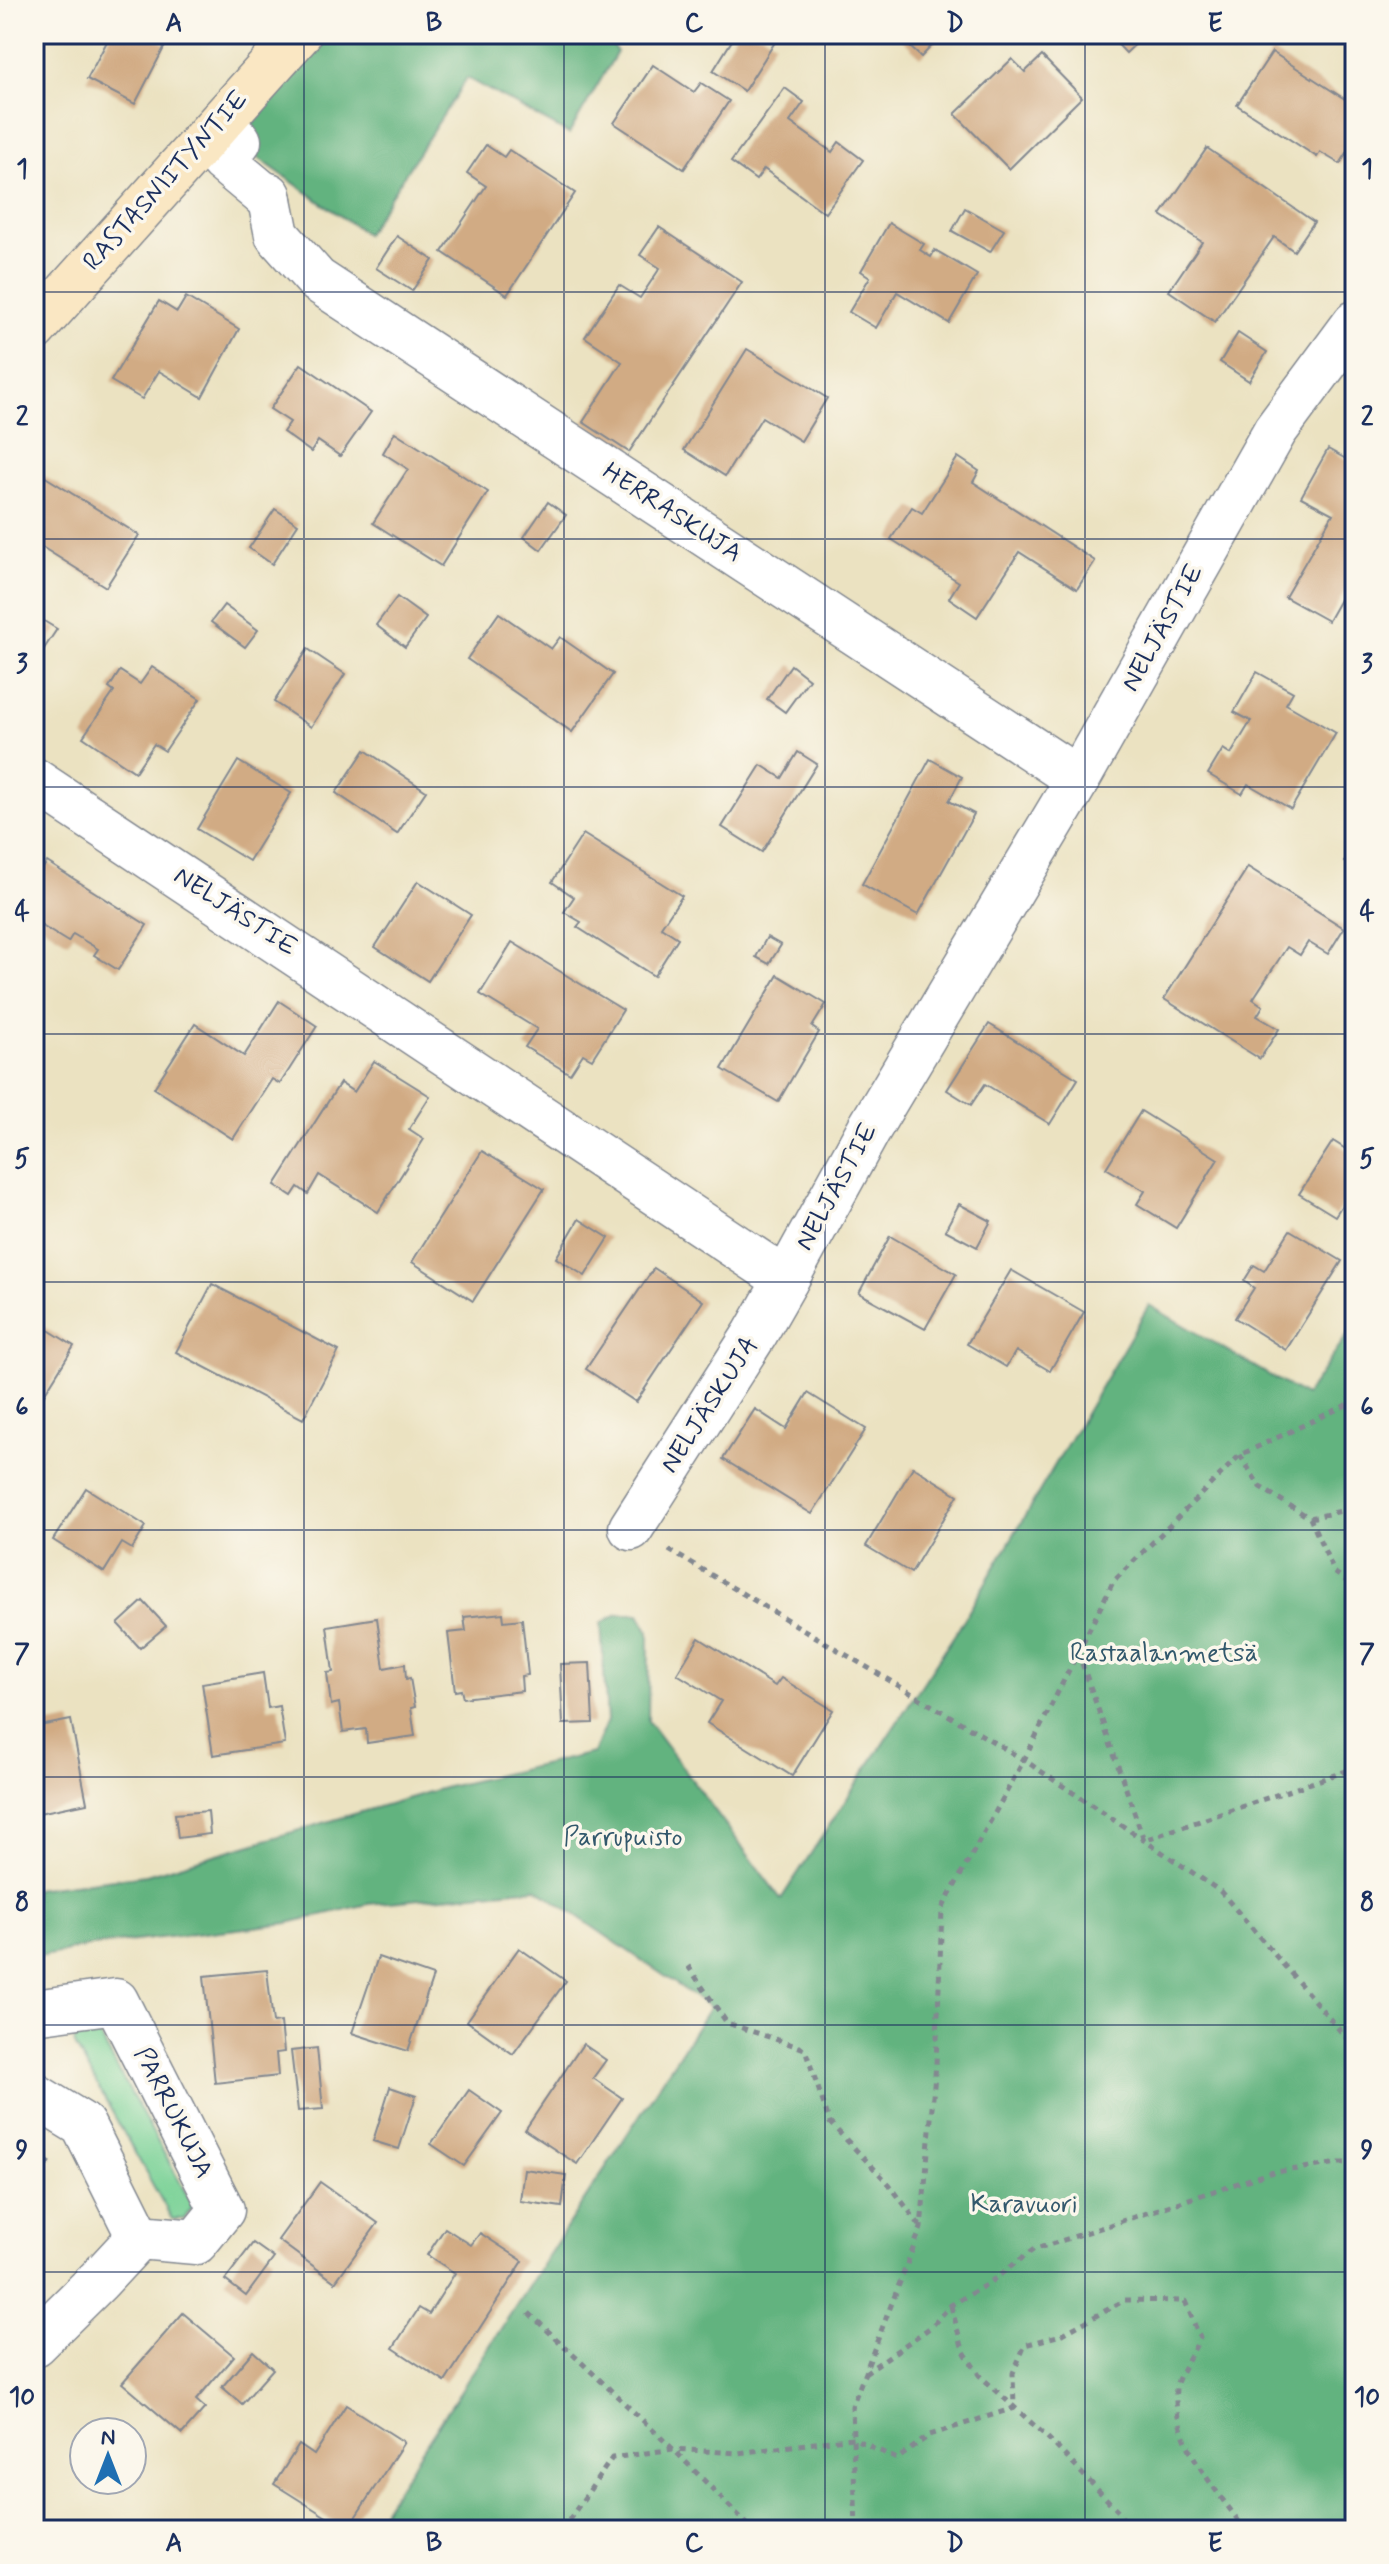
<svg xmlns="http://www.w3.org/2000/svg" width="1389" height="2564" font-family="Mynerve,sans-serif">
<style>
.green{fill:#79d196;stroke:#4a807a;stroke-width:2}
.forest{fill:#62b37f;stroke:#3e716e;stroke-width:2}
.building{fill:#d1ab84}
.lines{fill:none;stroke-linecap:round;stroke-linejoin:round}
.street-casing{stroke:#838890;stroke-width:47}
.secondary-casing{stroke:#838890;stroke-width:47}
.path{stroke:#838890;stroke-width:5;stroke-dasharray:6 6;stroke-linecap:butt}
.street{stroke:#fff;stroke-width:44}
.secondary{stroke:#fae7c3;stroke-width:44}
.grid{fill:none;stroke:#1b2f5e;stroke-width:2;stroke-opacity:0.55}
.labels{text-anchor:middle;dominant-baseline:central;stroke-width:7;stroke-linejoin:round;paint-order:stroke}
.street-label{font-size:26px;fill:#1b2f5e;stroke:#fbf7ec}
.park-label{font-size:26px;fill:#32586c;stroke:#fbf7ec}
.neatline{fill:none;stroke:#1b2f5e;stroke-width:3}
.grid-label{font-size:26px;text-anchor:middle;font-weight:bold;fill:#1b2f5e}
</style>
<rect width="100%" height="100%" fill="#fbf7ec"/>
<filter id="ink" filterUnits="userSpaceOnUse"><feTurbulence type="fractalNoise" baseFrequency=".0125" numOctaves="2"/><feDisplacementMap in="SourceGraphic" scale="16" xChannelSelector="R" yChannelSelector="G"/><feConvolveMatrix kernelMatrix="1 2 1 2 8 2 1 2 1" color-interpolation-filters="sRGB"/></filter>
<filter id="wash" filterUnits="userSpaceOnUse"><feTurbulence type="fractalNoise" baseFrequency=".006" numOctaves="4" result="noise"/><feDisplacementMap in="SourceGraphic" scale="32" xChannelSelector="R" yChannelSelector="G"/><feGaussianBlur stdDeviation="1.8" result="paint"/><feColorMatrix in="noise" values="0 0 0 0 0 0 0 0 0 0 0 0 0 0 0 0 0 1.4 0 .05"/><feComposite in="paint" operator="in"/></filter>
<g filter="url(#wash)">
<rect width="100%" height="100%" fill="#ebe2c1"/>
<!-- green -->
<polygon class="green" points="94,2026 193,2206 184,2219 172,2219 76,2047 74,2041 80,2032"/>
<!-- forest -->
<g class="forest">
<polygon points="331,34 606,34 617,52 569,134 467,78 366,234 250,152 250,126"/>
<polygon points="1149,1305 1305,1396 1355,1324 1355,2530 370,2530 710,2007 536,1888 368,1904 288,1923 91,1946 34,1958 34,1889 146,1875 443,1788 593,1753 607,1721 601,1623 618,1614 639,1614 649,1632 648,1721 781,1899 959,1628"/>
</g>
<g id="blocks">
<!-- building -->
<g class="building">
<polygon points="111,34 146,34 166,44 135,104 87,79"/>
<polygon points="736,34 762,34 775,42 744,91 713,71"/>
<polygon points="896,34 943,34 921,57"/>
<polygon points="1108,34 1146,34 1126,53"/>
<polygon points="1272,52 1354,105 1349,112 1355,116 1355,140 1340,164 1320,152 1317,157 1237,105"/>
<polygon points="1042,56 1082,97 1009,169 955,114 1012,59 1025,72"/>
<polygon points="653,65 694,92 701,83 729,101 684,169 614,123"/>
<polygon points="785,88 804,102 790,122 832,152 839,142 863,160 825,213 764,169 756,180 731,162"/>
<polygon points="486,145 504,157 509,150 575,193 507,295 442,252 486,186 467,173"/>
<polygon points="1207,148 1314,222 1294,251 1274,237 1215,322 1169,291 1202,242 1161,215"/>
<polygon points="965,208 1004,230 990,252 952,231"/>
<polygon points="889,223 924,244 920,250 931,257 935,250 977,275 949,323 897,292 876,328 849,312 870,277 861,271"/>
<polygon points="659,227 742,282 629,452 583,422 622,362 585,337 619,285 640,298 660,268 640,255"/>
<polygon points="397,236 433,260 412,291 376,268"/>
<polygon points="186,297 239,329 202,397 159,371 142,399 111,381 159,301 177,312"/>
<polygon points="1238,333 1267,352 1249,381 1220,362"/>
<polygon points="747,349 827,398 801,441 762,417 725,476 684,450"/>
<polygon points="301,364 371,412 340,456 318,441 311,452 283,432 290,422 270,409"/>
<polygon points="395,432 488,492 441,566 373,523 408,469 383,453"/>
<polygon points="1328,449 1355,464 1355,573 1328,621 1285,597 1333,514 1301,497"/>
<polygon points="958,457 979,471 973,482 1095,561 1077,589 1019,552 977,617 949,598 959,582 891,539 912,507 922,513"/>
<polygon points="34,470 139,535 106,587 34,542"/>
<polygon points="548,502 566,515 541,550 524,537"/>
<polygon points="275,509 298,524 272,564 249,548"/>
<polygon points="397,597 426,618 405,647 376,625"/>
<polygon points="224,605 258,630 245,647 211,622"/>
<polygon points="499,613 551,649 560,637 613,674 572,732 467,659"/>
<polygon points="34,615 57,629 34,664"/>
<polygon points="308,649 345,674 311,727 274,702"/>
<polygon points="791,665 809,679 785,712 767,699"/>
<polygon points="152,667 200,699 165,751 154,744 135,772 83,737 114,692 109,688 120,671 140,684"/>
<polygon points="1257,672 1293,692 1286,704 1336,733 1291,809 1248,784 1242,794 1208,774 1223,749 1231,754 1251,721 1234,712"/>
<polygon points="365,750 426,791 397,834 336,793"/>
<polygon points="798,752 817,764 762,852 722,827 761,765 782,778"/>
<polygon points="930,759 962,777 949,801 974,814 918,915 862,884"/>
<polygon points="238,761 291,793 249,861 197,829"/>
<polygon points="583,834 682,896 661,927 678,938 654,976 577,927 581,922 564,912 574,897 552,882"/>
<polygon points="1355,844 1355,868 1344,862"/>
<polygon points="47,862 147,925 118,970 94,955 98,949 73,934 68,942 34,921 34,882"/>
<polygon points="1248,867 1344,928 1328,954 1308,942 1300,955 1287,947 1253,999 1263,1006 1257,1016 1279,1029 1260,1059 1164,999"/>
<polygon points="418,881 471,915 428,981 375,947"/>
<polygon points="767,937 781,945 769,964 756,957"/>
<polygon points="512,942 623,1010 592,1059 583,1054 570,1074 525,1047 537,1029 480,994"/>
<polygon points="778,975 826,1004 812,1027 819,1032 778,1102 722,1069"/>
<polygon points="279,1001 317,1026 280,1084 272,1079 233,1139 154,1088 195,1024 244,1056"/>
<polygon points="989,1024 1078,1079 1050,1124 985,1084 971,1105 947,1090"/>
<polygon points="374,1061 430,1096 409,1129 424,1139 378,1212 319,1175 308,1194 298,1187 292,1196 275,1185 340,1083 354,1092"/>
<polygon points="1141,1111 1218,1159 1176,1228 1137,1204 1145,1191 1106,1168"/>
<polygon points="1333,1141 1355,1155 1355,1185 1335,1216 1299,1194"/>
<polygon points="482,1151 544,1189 473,1301 412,1262"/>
<polygon points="959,1204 991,1221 977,1247 945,1230"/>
<polygon points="579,1219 609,1238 585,1276 556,1258"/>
<polygon points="1290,1230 1342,1261 1286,1350 1235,1318 1254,1288 1244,1281 1254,1265 1264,1271"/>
<polygon points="890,1236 956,1274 925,1329 859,1293"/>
<polygon points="654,1268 703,1301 636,1402 586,1369"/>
<polygon points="1011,1270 1084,1312 1050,1371 1016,1351 1006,1367 967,1344"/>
<polygon points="212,1284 339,1351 303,1419 176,1352"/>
<polygon points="34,1321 74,1346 43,1396 34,1390"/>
<polygon points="808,1393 866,1429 812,1514 723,1459 755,1409 786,1429"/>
<polygon points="913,1467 958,1495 911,1573 866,1546"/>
<polygon points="86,1488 146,1526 132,1549 122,1543 104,1572 53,1540"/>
<polygon points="143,1601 166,1626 140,1648 118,1624"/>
<polygon points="503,1613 504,1621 522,1619 528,1675 521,1676 522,1691 463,1698 461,1690 455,1691 448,1633 466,1631 464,1617"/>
<polygon points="377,1618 384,1668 405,1664 406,1679 410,1678 415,1707 411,1708 415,1736 367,1743 366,1729 343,1732 339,1703 331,1705 327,1673 333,1672 327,1626"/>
<polygon points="699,1638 775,1686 781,1678 833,1710 792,1776 707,1723 721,1701 677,1674"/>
<polygon points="590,1663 593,1723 563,1724 560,1664"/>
<polygon points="263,1673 268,1708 279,1706 285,1744 213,1755 202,1683"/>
<polygon points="71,1720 87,1803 34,1814 34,1727"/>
<polygon points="208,1811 210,1834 178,1838 175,1814"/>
<polygon points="519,1948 566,1981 513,2054 467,2021"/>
<polygon points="378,1957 433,1976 408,2051 352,2033"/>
<polygon points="267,1970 273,2023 281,2022 284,2052 276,2053 278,2076 215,2083 204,1976"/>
<polygon points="583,2044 606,2060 593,2078 622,2098 577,2164 525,2130"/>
<polygon points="317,2048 323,2109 298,2111 291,2051"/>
<polygon points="390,2087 416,2096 399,2149 373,2141"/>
<polygon points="469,2090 502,2113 464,2166 431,2144"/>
<polygon points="34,2141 47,2148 34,2170"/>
<polygon points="524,2169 566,2175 562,2207 520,2201"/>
<polygon points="320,2182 378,2223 335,2282 278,2240"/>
<polygon points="445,2228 471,2245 480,2233 523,2261 445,2382 393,2348 419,2308 429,2314 455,2273 427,2255"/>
<polygon points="253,2243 274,2258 246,2296 225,2280"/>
<polygon points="183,2313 234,2356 196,2400 205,2408 182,2434 122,2383"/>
<polygon points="253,2351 273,2369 242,2404 222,2387"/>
<polygon points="346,2405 404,2442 347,2530 274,2484 299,2445 314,2455"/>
</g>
</g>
</g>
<g filter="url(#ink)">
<use href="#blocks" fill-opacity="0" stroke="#838890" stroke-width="2"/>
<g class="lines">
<!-- street casing -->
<g class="street-casing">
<g id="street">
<polyline points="239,141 222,160 270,200"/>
<polyline points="269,195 277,235 317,280 1078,779"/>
<polyline points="34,780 786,1280 869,1129 1078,779 1275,431 1355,323"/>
<polyline points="631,1528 755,1334 786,1280"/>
<polyline points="34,2012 116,2001 222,2210 196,2242 139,2237"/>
<polyline points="34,2095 83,2125 139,2237"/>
<polyline points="34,2344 99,2280 139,2237"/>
</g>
</g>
<!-- secondary casing -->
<g class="secondary-casing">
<polyline id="secondary" points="34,329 299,34"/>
</g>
<!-- path -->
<g class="path">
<polyline points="1240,1455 1260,1487 1310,1518 1334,1572 1355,1587"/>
<polyline points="1310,1518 1355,1508"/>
<polyline points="669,1550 1024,1760 1220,1891 1355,2048"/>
<polyline points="1078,1652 1144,1840 1355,1768"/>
<polyline points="688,1966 727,2023 805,2049 830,2123 889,2184 921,2227"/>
<polyline points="34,2186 50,2160"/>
<polyline points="951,2306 963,2350 979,2375 1047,2437 1120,2513 1128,2530"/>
<polyline points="529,2313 673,2449 753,2530"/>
<polyline points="865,2373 931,2327 951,2305 989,2283 1033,2250 1269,2173 1339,2163 1355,2163"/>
<path d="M562,2530L612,2458L673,2449L738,2453L853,2438L897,2459L930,2435L1014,2408L1013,2373L1025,2345L1061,2335L1125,2300L1185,2301L1200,2338C1194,2351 1177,2376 1176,2388C1172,2444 1216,2488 1245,2530"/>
<polyline points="856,2530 852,2406 921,2228 936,2064 942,1909 1024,1760 1113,1582 1240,1455 1355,1401"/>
</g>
<!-- street -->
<use href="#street" class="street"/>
<!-- secondary -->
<use href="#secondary" class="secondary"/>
</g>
</g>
<!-- grid -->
<path class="grid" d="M304,34V2530M564,34V2530M825,34V2530M1085,34V2530M34,292H1355M34,539H1355M34,787H1355M34,1034H1355M34,1282H1355M34,1530H1355M34,1777H1355M34,2025H1355M34,2272H1355"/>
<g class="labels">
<!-- street labels -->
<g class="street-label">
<text transform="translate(166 181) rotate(-48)">RASTASNIITYNTIE</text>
<text transform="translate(672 513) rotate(33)">HERRASKUJA</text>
<text transform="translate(1163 628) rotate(-61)">NELJÄSTIE</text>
<text transform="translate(235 912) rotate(33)">NELJÄSTIE</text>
<text transform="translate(837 1187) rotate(-61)">NELJÄSTIE</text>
<text transform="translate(710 1405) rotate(-57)">NELJÄSKUJA</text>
<text transform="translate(173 2113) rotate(63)">PARRUKUJA</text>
</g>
<!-- park labels -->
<g class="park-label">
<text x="1164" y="1654">Rastaalanmetsä</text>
<text x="623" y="1838">Parrupuisto</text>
<text x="1024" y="2205">Karavuori</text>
</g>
</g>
<!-- margin -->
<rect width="1389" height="2564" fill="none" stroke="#fbf7ec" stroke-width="88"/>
<!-- north arrow -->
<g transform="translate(108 2456)"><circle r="38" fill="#fbf7ec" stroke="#a1a7b3" stroke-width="2"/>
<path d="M0-6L14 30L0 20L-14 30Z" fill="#1f6fb2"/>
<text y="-12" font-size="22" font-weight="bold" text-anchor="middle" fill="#1b2f5e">N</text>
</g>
<rect x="44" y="44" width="1301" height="2476" class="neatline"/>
<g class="grid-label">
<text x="174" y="31">A</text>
<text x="434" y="31">B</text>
<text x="694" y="31">C</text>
<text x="955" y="31">D</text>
<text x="1215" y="31">E</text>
<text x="22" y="177">1</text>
<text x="1367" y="177">1</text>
<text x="22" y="425">2</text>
<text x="1367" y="425">2</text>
<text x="22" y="672">3</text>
<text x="1367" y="672">3</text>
<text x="22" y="920">4</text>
<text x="1367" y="920">4</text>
<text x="22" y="1167">5</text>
<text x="1367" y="1167">5</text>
<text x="22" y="1415">6</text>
<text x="1367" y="1415">6</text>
<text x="22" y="1662">7</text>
<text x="1367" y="1662">7</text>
<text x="22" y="1910">8</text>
<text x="1367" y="1910">8</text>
<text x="22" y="2158">9</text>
<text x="1367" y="2158">9</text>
<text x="22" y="2405">10</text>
<text x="1367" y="2405">10</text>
<text x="174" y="2551">A</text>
<text x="434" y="2551">B</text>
<text x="694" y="2551">C</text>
<text x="955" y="2551">D</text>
<text x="1215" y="2551">E</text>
</g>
</svg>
